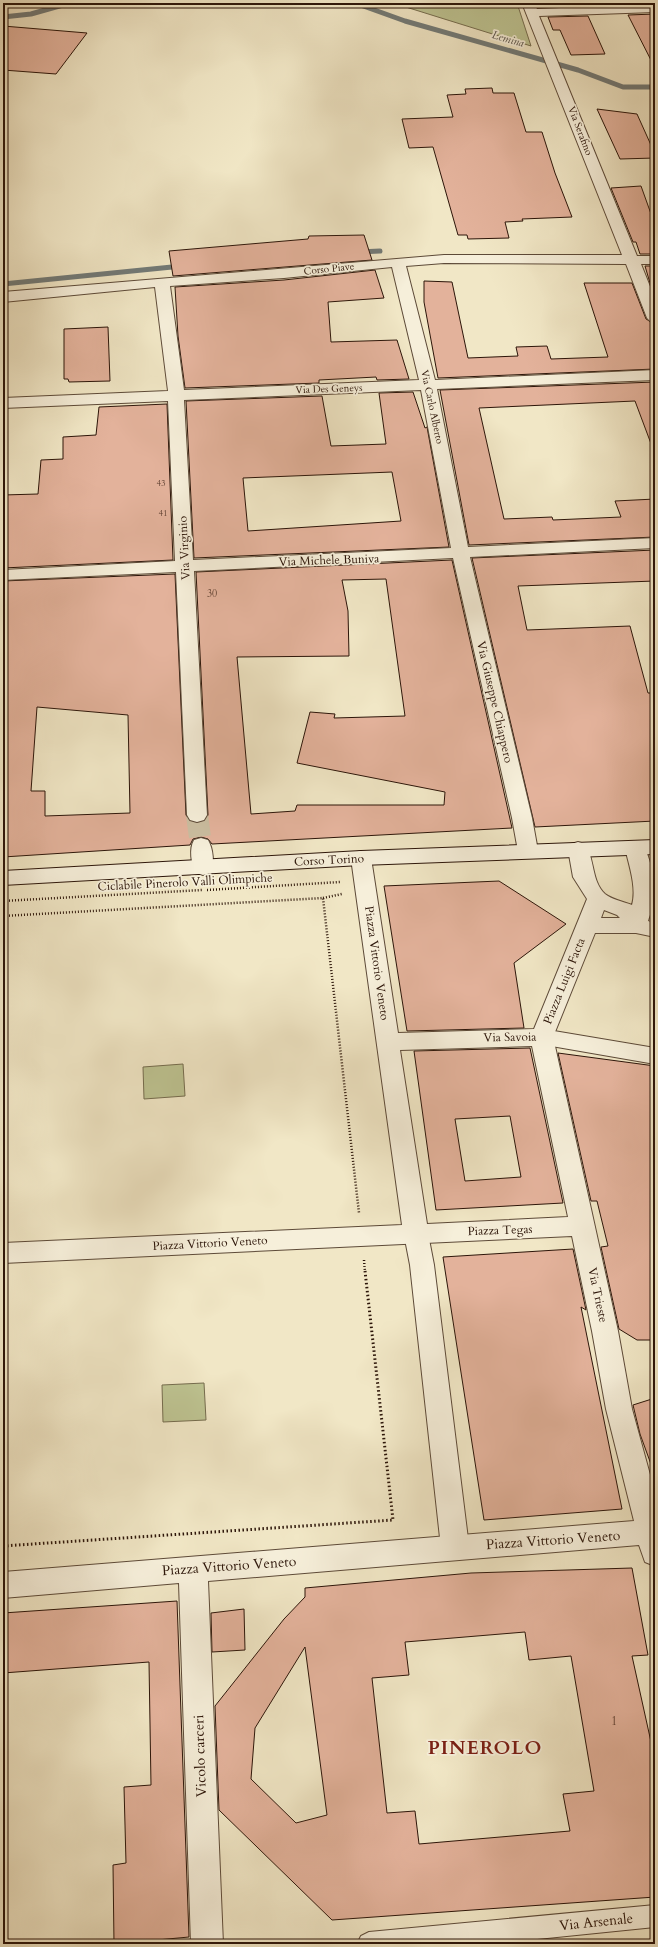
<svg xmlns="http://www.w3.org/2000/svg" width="658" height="1947" font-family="Cardo,serif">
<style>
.green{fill:#bec492;stroke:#756c4e}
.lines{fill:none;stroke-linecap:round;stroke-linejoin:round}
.stream{stroke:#727a77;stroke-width:5}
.building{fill:#e3b29b;stroke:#2c1509;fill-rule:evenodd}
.minor-tunnel{stroke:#cabda0;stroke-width:22;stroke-dasharray:22 11;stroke-linecap:butt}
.service-casing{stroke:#5d4a38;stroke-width:2}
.pedestrian-casing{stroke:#5d4a38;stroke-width:2}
.minor-casing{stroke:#5d4a38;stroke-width:2}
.secondary-casing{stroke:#2c1509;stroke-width:2}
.path-far1{stroke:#2c1509;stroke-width:2.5;stroke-dasharray:1 2;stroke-linecap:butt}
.path{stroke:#2c1509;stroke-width:3;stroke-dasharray:1.5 2.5;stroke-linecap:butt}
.service{fill:#f6efda;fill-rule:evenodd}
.pedestrian{fill:#f6efda;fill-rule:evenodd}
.minor{fill:#f6efda;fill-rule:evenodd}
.secondary{fill:#f6efda;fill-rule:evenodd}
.labels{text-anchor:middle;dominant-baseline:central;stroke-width:3.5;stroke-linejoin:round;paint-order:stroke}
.far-number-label{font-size:9px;fill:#5a3c2e}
.far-street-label{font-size:10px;fill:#2c1509;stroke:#f6efda}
.number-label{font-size:10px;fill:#5a3c2e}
.far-water-label{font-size:11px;font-style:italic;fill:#555049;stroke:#f6efda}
.street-label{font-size:12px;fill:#2c1509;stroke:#f6efda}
.near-number-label{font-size:12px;fill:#5a3c2e}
.near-street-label{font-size:14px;fill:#2c1509;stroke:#f6efda}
.near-district-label{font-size:19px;font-weight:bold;letter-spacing:1px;fill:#7a1f14;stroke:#f6efda}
</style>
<rect width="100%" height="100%" fill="#f1e7c6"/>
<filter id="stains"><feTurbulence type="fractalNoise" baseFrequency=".005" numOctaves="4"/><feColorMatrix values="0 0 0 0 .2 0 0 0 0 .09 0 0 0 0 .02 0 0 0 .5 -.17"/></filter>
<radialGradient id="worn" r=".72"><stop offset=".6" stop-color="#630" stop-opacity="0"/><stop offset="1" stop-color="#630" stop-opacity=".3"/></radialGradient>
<!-- green -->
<g class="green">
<polygon points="393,3 517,3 531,46"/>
<polygon points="183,1064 185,1096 144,1099 143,1067"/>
<polygon points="204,1383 206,1420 163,1422 162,1385"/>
</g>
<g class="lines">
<!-- stream -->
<g class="stream">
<polyline points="355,3 405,21 578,70 623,87 655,87"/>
<polyline points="3,17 31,14 70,3"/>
<polyline points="359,252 380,251"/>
<polyline points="3,284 182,266"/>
</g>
</g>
<!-- building -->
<g class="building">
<polygon points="543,3 582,3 583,6 544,7"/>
<polygon points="655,14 655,68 628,15"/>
<polygon points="588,16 605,54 571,55 560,30 553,30 548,17"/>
<polygon points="3,26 87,33 56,74 3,70"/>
<polygon points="492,88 493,93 514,93 526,132 542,132 555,173 572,217 522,219 523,221 505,222 509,238 468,239 467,235 458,235 433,147 409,148 402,119 453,117 447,95 466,94 465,89"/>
<polygon points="597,109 637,114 655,154 655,158 620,159"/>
<polygon points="641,186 655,225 655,254 640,254 636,242 633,242 611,188"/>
<polygon points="364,235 372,260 173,276 169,251 308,239 309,236"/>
<polygon points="645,266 655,266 655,295 650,283"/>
<polygon points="375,270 384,298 328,302 331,342 397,340 409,379 377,380 376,377 319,380 319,383 185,388 178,336 175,287 284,280"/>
<polygon points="424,281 452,282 468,358 518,356 516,347 547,346 551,359 608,357 584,283 632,283 646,319 655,324 655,369 438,378 424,302"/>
<polygon points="108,327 110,381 69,382 68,379 64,379 64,329"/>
<polygon points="655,382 655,449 653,449 635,401 479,408 504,519 552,517 553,520 621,517 615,501 655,499 655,537 469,545 440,390"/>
<path d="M413,392L425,428L427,427L449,547L194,558L186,401L322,396L331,446L386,444L379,393ZM392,472L401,521L248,531L243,478Z"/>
<polygon points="167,404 173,560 3,568 3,495 38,494 41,460 63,459 63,437 96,435 99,407"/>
<polygon points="655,550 655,581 518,586 527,630 630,626 648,693 655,693 655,821 535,827 472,558"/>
<path d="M452,560L512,828L212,844L208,839L201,837L193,839L190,845L3,857V581L175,574L186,815L190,821L197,823L205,821L208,815L196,572ZM386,579L405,716L334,718L335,714L310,712L297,763L445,792L444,805H297L295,811L251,814L237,657L349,656L348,611L342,580ZM37,707L128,715L130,813L45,816V791H31Z"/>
<polygon points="499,881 566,924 514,963 524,1028 407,1031 384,886"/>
<path d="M530,1048L563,1203L436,1210L414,1051ZM510,1116L521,1177L465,1181L455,1119Z"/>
<polygon points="558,1053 655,1066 655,1340 637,1340 619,1329 601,1247 608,1246 597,1201 591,1201"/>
<polygon points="573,1249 586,1310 581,1307 622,1509 484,1520 443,1257"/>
<polygon points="655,1398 655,1466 652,1467 640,1434 633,1405"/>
<path d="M632,1568L648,1655L632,1656L655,1760V1897L332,1920L219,1810L215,1706L284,1619L305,1597V1588L471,1573ZM525,1632L529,1660L571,1656L594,1791L563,1794L570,1831L419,1844L415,1811L387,1813L372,1678L409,1675L405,1642ZM305,1647L327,1815L296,1823L251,1779L255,1728Z"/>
<polygon points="177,1601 189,1937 114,1944 113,1865 126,1863 124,1787 151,1785 149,1662 3,1673 3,1613"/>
<polygon points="244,1609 245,1650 212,1652 211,1613"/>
</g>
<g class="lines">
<!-- minor-tunnel -->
<polyline class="minor-tunnel" points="197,815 201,845"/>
<!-- service casing -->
<g class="service-casing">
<polygon id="service" points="655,1905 655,1927 487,1944 357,1944 361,1936 369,1932"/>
</g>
<!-- pedestrian casing -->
<g class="pedestrian-casing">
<g id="pedestrian">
<polygon points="542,1029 655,1048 655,1064 534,1043 531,1037 534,1031"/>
<polygon points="416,1224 425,1227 428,1234 434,1265 469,1547 465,1556 455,1559 445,1556 441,1547 410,1265 404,1234 407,1227"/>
</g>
</g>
<!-- minor casing -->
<g class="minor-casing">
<g id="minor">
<path d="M522,3H534L537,9L655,4V12L539,16L637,256H655V264H641L655,299V323L650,321L647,318L626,264L444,263L406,266L435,380L655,370V380L437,389L468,547L655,538V548L470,557L532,818L538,851L535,856L528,858L521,856L518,851L512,818L453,558L194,571L207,815L204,820L197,822L190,820L187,815L176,572L3,580V570L175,561L168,401L3,408V398L168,391L155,287L3,302V292L444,255H622ZM392,267L419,380L184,390L170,286L284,278ZM421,390L451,548L193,560L184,400Z"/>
<path d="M201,838L208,840C213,848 215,865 210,873L203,875L196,873C191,865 189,848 194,840Z"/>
<path d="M635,841L642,843C650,855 656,885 655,899C654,906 650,914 648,921L655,923V937L636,933H595L553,1037L618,1331L632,1409L655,1493V1566L645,1562L639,1545L208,1581L223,1944H191L179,1583L3,1598V1572L634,1521L606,1409L592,1331L572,1236L3,1263V1243L402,1225L351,858L354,853L361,851L368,853L371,858L398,1033L534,1029L587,899L573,877L568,849L571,844L578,842L585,844C595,859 591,881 605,894C611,899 624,902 632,905C637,888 629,865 625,848L628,843ZM604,910L617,915L620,918H601ZM532,1046L568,1217L427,1224L400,1050Z"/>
</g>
</g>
<!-- secondary casing -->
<g class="secondary-casing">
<polygon id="secondary" points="655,840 655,854 361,865 3,885 3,871 361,851"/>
</g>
<!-- path-far1 -->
<g class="path-far1">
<polyline points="207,890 340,882"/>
<polyline points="323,898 342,894"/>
<polyline points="3,901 202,890"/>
<polyline points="3,916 323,898 359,1213"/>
<polyline points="364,1260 365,1272"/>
</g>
<!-- path -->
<polyline class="path" points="3,1546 393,1520 365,1271"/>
<!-- service -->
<use href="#service" class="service"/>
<!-- pedestrian -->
<use href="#pedestrian" class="pedestrian"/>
<!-- minor -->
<use href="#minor" class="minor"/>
<!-- secondary -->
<use href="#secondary" class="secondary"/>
</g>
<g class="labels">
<!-- far-number labels -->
<g class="far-number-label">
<text x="161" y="483">43</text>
<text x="163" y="513">41</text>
</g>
<!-- far-street labels -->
<g class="far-street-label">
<text transform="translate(580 131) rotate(69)">Via Serafino</text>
<text transform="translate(329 269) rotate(-6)">Corso Piave</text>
<text transform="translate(329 389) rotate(-2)">Via Des Geneys</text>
<text transform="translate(432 407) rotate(78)">Via Carlo Alberto</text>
</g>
<!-- number labels -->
<g class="number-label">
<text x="212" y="594">30</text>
</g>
<!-- far-water labels -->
<g class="far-water-label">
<text transform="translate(508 39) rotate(16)">Lemina</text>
</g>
<!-- street labels -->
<g class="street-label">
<text transform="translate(184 548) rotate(-93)">Via Virginio</text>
<text transform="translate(329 560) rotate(-2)">Via Michele Buniva</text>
<text transform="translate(495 702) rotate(77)">Via Giuseppe Chiappero</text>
<text transform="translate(329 860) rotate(-3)">Corso Torino</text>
<text transform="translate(185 882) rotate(-3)">Ciclabile Pinerolo Valli Olimpiche</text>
<text transform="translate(377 963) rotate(82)">Piazza Vittorio Veneto</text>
<text transform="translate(564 981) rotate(-68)">Piazza Luigi Facta</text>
<text transform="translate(510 1037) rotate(-1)">Via Savoia</text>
<text transform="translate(500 1230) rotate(-2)">Piazza Tegas</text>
<text transform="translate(210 1243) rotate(-3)">Piazza Vittorio Veneto</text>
<text transform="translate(598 1295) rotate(78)">Via Trieste</text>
</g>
<!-- near-number labels -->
<g class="near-number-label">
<text x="614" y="1721">1</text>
</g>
<!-- near-street labels -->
<g class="near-street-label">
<text transform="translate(553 1540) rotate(-4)">Piazza Vittorio Veneto</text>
<text transform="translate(229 1566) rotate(-4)">Piazza Vittorio Veneto</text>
<text transform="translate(200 1756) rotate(-92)">Vicolo carceri</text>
<text transform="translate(596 1922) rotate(-6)">Via Arsenale</text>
</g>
<!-- near-district labels -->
<g class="near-district-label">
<text x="485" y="1748">PINEROLO</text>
</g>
</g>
<!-- margin -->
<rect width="658" height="1947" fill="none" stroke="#f1e7c6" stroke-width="16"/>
<rect x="4" y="4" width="650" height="1939" fill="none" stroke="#2c1509" stroke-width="2"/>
<rect x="8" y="8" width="642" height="1931" fill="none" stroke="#2c1509"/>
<rect width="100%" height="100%" filter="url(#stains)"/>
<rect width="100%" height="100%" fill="url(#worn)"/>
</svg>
